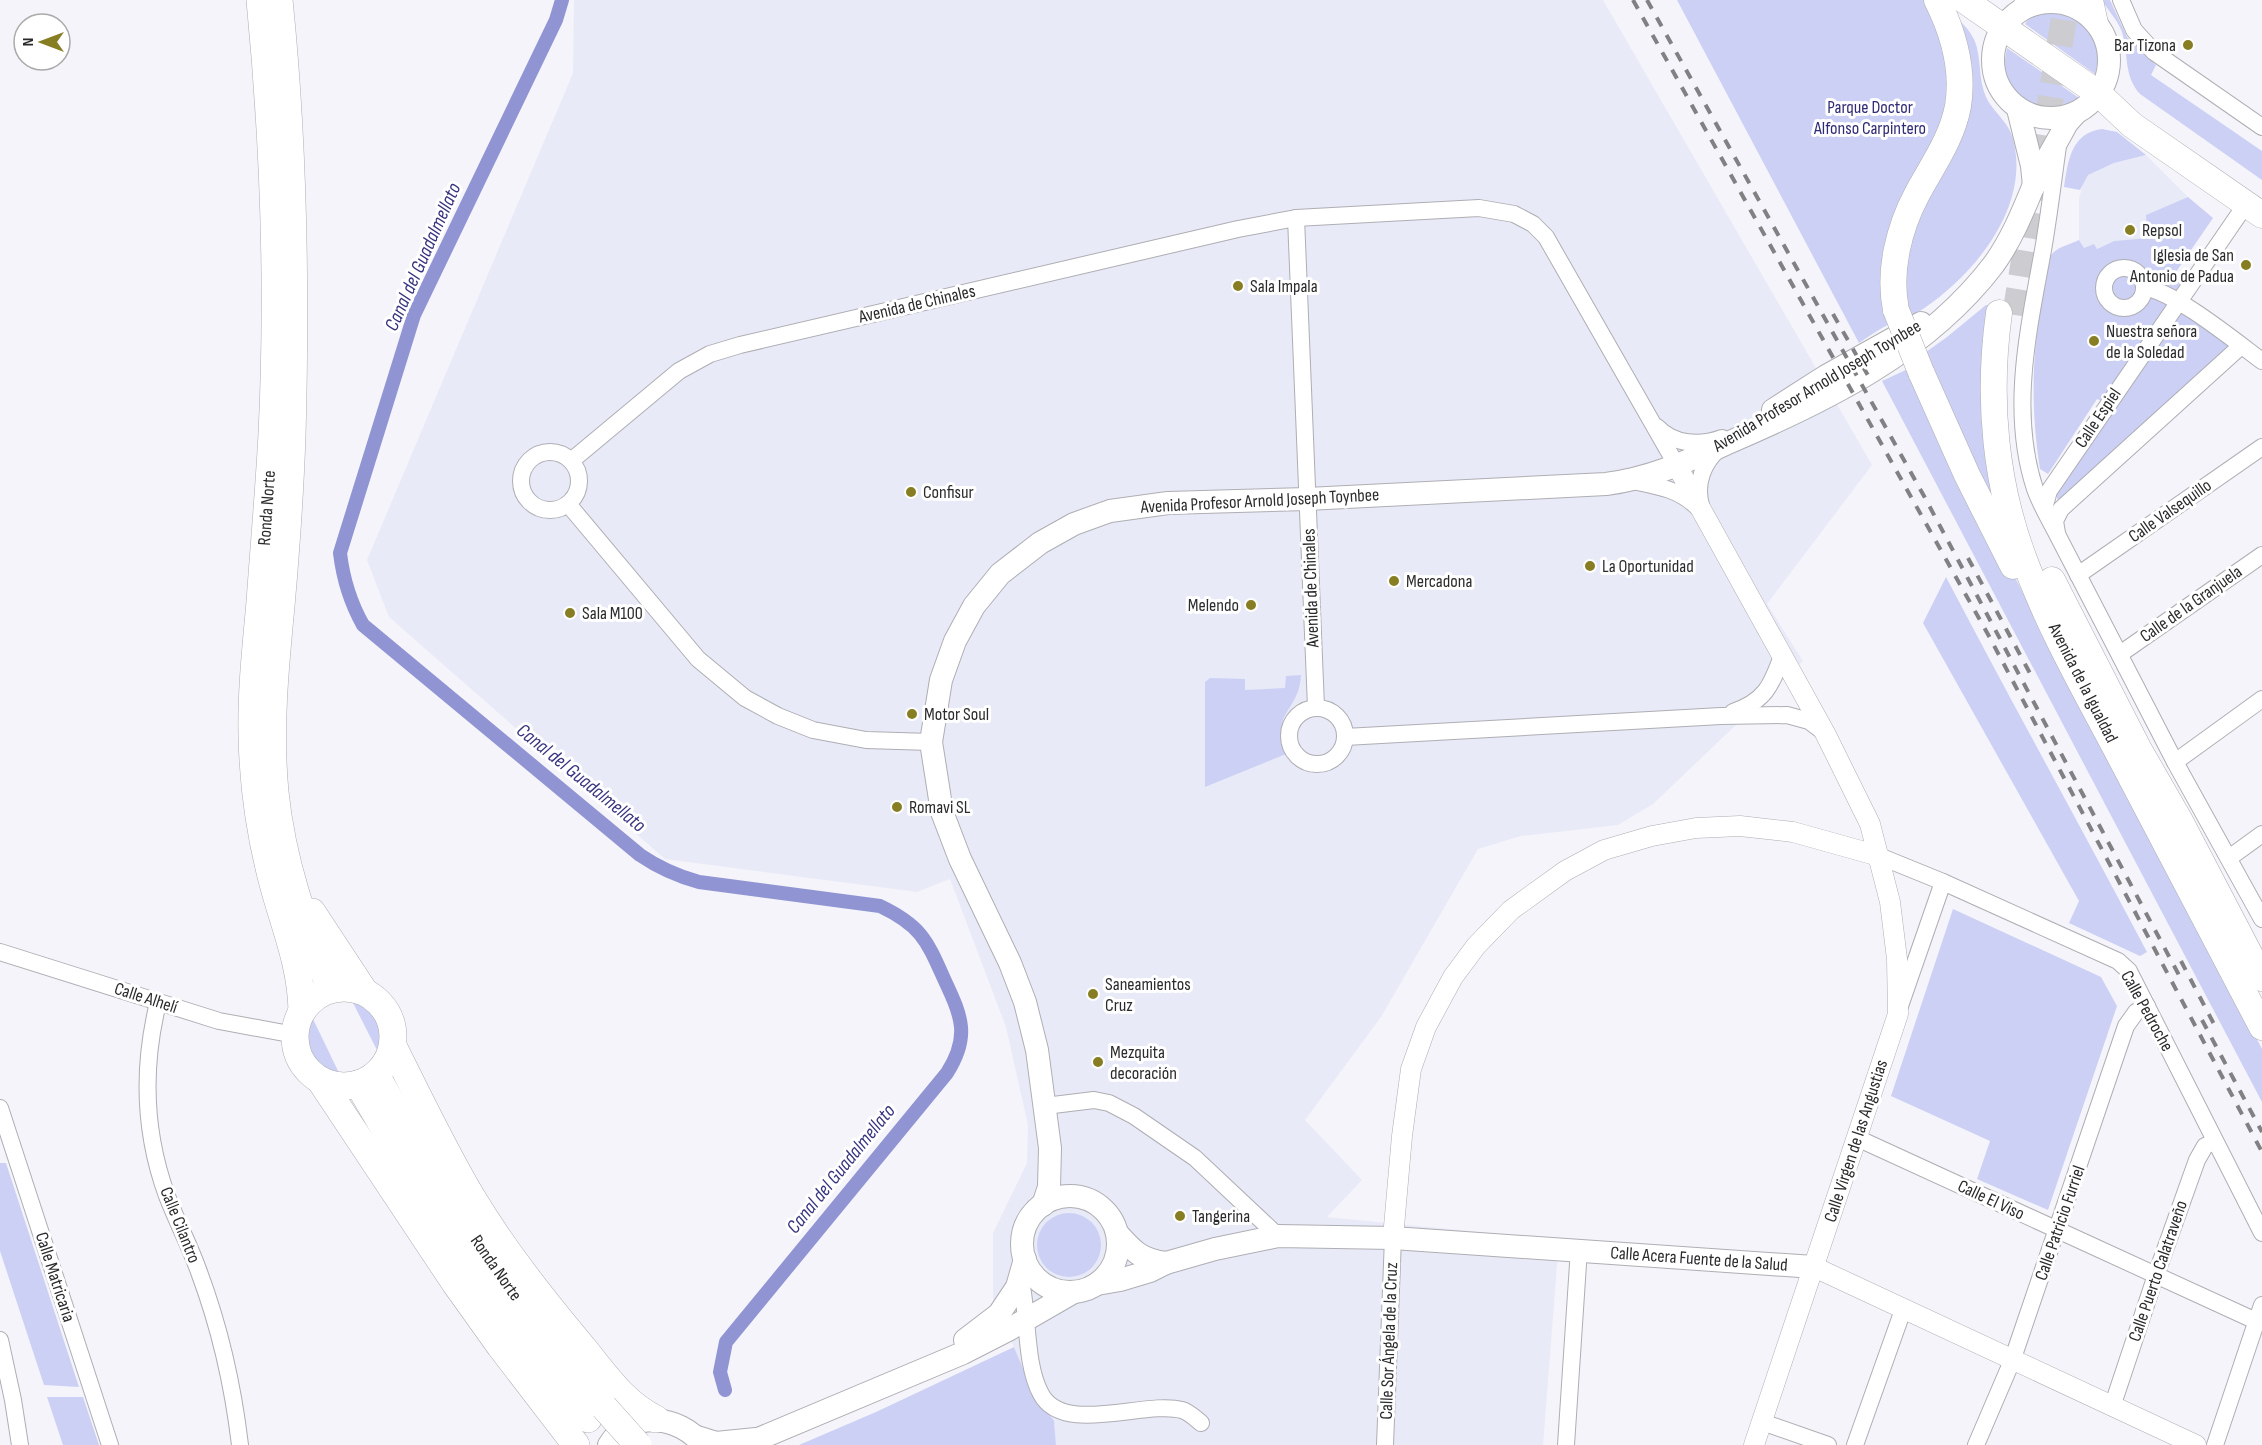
<svg xmlns="http://www.w3.org/2000/svg" width="2262" height="1445" font-family="'Sofia Sans Condensed',sans-serif">
<style>
.built{fill:#e8eaf7}
.green{fill:#ccd0f5}
.lines{fill:none;stroke-linecap:round;stroke-linejoin:round}
.canal{stroke:#9094d3;stroke-width:14}
.primary-tunnel{stroke:#ccccd1;stroke-width:26;stroke-dasharray:26 13;stroke-linecap:butt}
.minor-casing{stroke:#aeaeb4;stroke-width:18}
.tertiary-casing{stroke:#aeaeb4;stroke-width:21}
.secondary-casing{stroke:#aeaeb4;stroke-width:24}
.primary-casing{stroke:#aeaeb4;stroke-width:27}
.trunk-casing{stroke:#aeaeb4;stroke-width:28}
.minor{stroke:#fff;stroke-width:16}
.tertiary{stroke:#fff;stroke-width:20}
.secondary{stroke:#fff;stroke-width:22}
.primary{stroke:#fff;stroke-width:26}
.trunk{stroke:#fff;stroke-width:27}
.rail{stroke:#818184;stroke-width:4;stroke-dasharray:10 10;stroke-linecap:butt}
.primary-bridge-casing{stroke:#aeaeb4;stroke-width:27;stroke-linecap:butt}
.trunk-bridge-casing{stroke:#aeaeb4;stroke-width:28;stroke-linecap:butt}
.primary-bridge{stroke:#fff;stroke-width:26}
.trunk-bridge{stroke:#fff;stroke-width:27}
.poi-dot{fill:#877e24;stroke:#fff;stroke-width:2}
.labels{text-anchor:middle;dominant-baseline:central;stroke-width:6;stroke-linejoin:round;paint-order:stroke}
.poi-label{font-size:18px;fill:#2b2b2d;stroke:#fff;text-anchor:start}
.park-label{font-size:18px;fill:#302b75;stroke:#fff}
.street-label{font-size:18px;fill:#2b2b2d;stroke:#fff}
.water-label{font-size:20px;font-style:italic;fill:#38347f;stroke:#fff}
</style>
<rect width="100%" height="100%" fill="#f4f4fa"/>
<!-- built -->
<g class="built">
<polygon points="574,0 1603,0 1872,465 1767,604 1803,661 1653,804 1618,825 1521,836 1478,849 1381,1017 1305,1120 1362,1180 1327,1217 1559,1240 1543,1445 1056,1445 1054,1421 1031,1387 1014,1347 993,1307 993,1233 1027,1163 1028,1125 1006,1027 950,879 917,892 665,859 389,617 367,560 573,73"/>
<polygon points="2146,155 2188,197 2146,215 2147,238 2114,241 2096,249 2084,249 2079,240 2079,199 2083,183 2087,175 2114,163"/>
</g>
<!-- green -->
<g class="green">
<path d="M1677,0H1931C1949,13 1972,25 1977,48C1981,65 1979,81 1986,97C1993,112 2009,122 2013,139C2031,206 1975,274 1923,309C1910,318 1895,321 1882,328C1874,333 1866,338 1859,343Z"/>
<path d="M2102,0H2110L2127,37L2156,65L2151,75L2262,151V180L2140,94C2123,75 2129,54 2122,32C2118,20 2108,11 2102,0Z"/>
<path d="M2058,12C2090,21 2104,40 2095,74L2025,24C2031,13 2046,13 2058,12Z"/>
<path d="M2007,48L2079,98C2054,112 2019,111 2007,80C2003,70 2005,58 2007,48Z"/>
<path d="M2102,129L2117,132L2146,155L2114,163L2088,175L2080,190L2064,187C2068,161 2071,133 2102,129Z"/>
<path d="M2188,197L2213,218L2176,272L2185,279L2102,401L2097,399L2048,474L2040,469C2030,404 2032,351 2044,286C2046,277 2046,263 2051,255C2057,247 2071,244 2079,240L2084,248L2094,244L2097,249L2114,241L2147,238L2146,215Z"/>
<polygon points="1986,305 1991,305 2007,534 1919,357 1947,337"/>
<polygon points="2182,312 2227,344 2229,347 2058,501 2056,493 2177,315"/>
<polygon points="1908,369 2037,620 2262,1049 2262,1102 1882,381"/>
<path d="M1946,577C2012,703 2081,827 2147,952L2140,956L2069,923L2079,901L1923,623Z"/>
<path d="M1301,675C1299,713 1270,710 1286,754L1205,787V682L1210,678L1245,679V690L1285,688L1286,676Z"/>
<polygon points="1953,909 2101,977 2117,1006 2048,1210 1977,1179 1990,1141 1891,1096"/>
<path d="M349,995C376,1001 395,1030 380,1056Z"/>
<path d="M312,1017L340,1075C313,1072 298,1041 312,1017Z"/>
<polygon points="0,1163 6,1163 79,1387 44,1385 0,1251"/>
<circle cx="1069" cy="1245" r="32"/>
<polygon points="1014,1347 1031,1387 1054,1421 1056,1445 799,1445 876,1412"/>
<polygon points="47,1397 83,1397 99,1445 63,1445"/>
</g>
<g class="lines">
<!-- canal -->
<path class="canal" d="M562,0L556,20L414,315L340,553C343,578 350,602 363,625L640,855C659,868 677,876 699,882L880,906C922,926 927,941 945,981C962,1017 970,1037 947,1073L726,1342L720,1372L725,1390"/>
<!-- primary-tunnel -->
<polyline class="primary-tunnel" points="2015,315 2067,0"/>
<!-- minor casing -->
<g class="minor-casing">
<g id="minor">
<polyline points="2121,0 2134,30 2154,52 2262,127"/>
<path d="M2058,146C2053,181 2049,216 2043,250C2029,328 2009,410 2035,489C2041,506 2051,522 2059,538L2175,762L2262,919"/>
<polyline points="1296,218 1316,707"/>
<circle cx="2124" cy="288" r="20"/>
<path d="M2144,287C2175,292 2235,341 2262,361"/>
<path d="M1657,427C1674,445 1700,446 1722,438"/>
<circle cx="550" cy="481" r="29"/>
<polyline points="571,461 679,371 710,354 740,345 1238,229 1296,218 1479,208 1514,214 1533,224 1546,237 1677,466"/>
<path d="M1633,481C1657,486 1679,489 1697,507"/>
<polyline points="568,504 698,659 745,698 778,716 813,730 866,740 931,742"/>
<path d="M1701,505C1695,484 1703,462 1720,448"/>
<polyline points="2047,513 2045,505 2049,491 2246,204"/>
<polyline points="2057,533 2055,521 2061,509 2241,346"/>
<polyline points="2078,575 2262,447"/>
<polyline points="2120,654 2262,555"/>
<circle cx="1317" cy="736" r="28"/>
<path d="M1733,712C1765,701 1771,686 1782,656"/>
<polyline points="1345,737 1721,716 1787,715 1809,721 1825,733"/>
<polyline points="2175,762 2262,699"/>
<polyline points="1879,856 1943,882 2118,961 2129,971 2262,1233"/>
<polyline points="2229,858 2262,834"/>
<polyline points="0,952 219,1021 295,1035"/>
<path d="M158,1003C142,1068 144,1133 167,1196C177,1222 190,1246 199,1272C220,1328 233,1386 240,1445"/>
<polyline points="1900,1006 1943,882"/>
<polyline points="1045,1106 1094,1100 1109,1103 1134,1116 1195,1158 1278,1236"/>
<polyline points="0,1108 110,1445"/>
<polyline points="1857,1138 2256,1321"/>
<path d="M1020,1277C1029,1312 1024,1363 1041,1394C1063,1436 1145,1400 1182,1410C1189,1412 1195,1418 1201,1423"/>
<polyline points="0,1340 13,1400 20,1445"/>
<polyline points="2112,1407 2156,1275 2197,1160 2205,1146 2214,1142"/>
<polyline points="1762,1422 1828,1445"/>
<polyline points="1385,1445 1393,1238"/>
<polyline points="1566,1445 1579,1249"/>
<polyline points="1855,1445 1903,1310"/>
<polyline points="1976,1445 2012,1361 2126,1026 2136,1012 2147,1006"/>
<polyline points="2215,1445 2262,1305"/>
</g>
</g>
<!-- tertiary casing -->
<g class="tertiary-casing">
<g id="tertiary">
<polyline points="2093,0 2099,28"/>
<polyline points="2022,9 2026,0"/>
<polyline points="1677,466 1825,733 1870,824 1890,902 1897,959 1898,1014 1754,1445"/>
<polyline points="1393,1238 1402,1136 1411,1069 1426,1027 1453,977 1476,946 1511,910 1565,871 1604,850 1652,836 1696,828 1740,826 1793,832 1879,856"/>
<polyline points="1814,1267 2196,1445"/>
</g>
</g>
<!-- secondary casing -->
<g class="secondary-casing">
<g id="secondary">
<circle cx="2051" cy="60" r="58"/>
<polyline points="2018,109 2032,166 2034,186"/>
<polyline points="1773,410 1826,376 1921,323"/>
<circle cx="1070" cy="1244" r="48"/>
<path d="M1043,1205L1049,1187L1050,1148L1037,1050L1025,1002L1010,963L960,859L942,812L931,742L941,680L955,641L974,606L1000,574L1040,543L1074,524L1110,511L1168,503L1307,499L1606,484C1652,478 1688,461 1730,442C1828,400 1928,351 1994,264C2011,240 2022,214 2033,187C2042,166 2056,144 2067,123L2075,114"/>
<path d="M1117,1233C1133,1251 1141,1260 1166,1263"/>
<polyline points="1097,1284 1120,1280 1150,1271 1166,1263 1215,1249 1278,1236 1393,1238 1814,1267"/>
<polyline points="965,1340 999,1314 1017,1287 1025,1259"/>
<polyline points="697,1437 716,1443 756,1439"/>
<path d="M609,1445C631,1409 679,1415 703,1445"/>
<polyline points="744,1445 963,1353 1008,1330 1072,1293"/>
</g>
</g>
<!-- primary casing -->
<g class="primary-casing">
<g id="primary">
<polyline points="1964,0 2099,94 2132,125 2262,215"/>
<path d="M1896,310C1888,271 1899,228 1917,194C1932,166 1952,139 1958,106C1964,69 1954,34 1937,0"/>
<path d="M1999,313C1987,399 1995,487 2027,567C2053,636 2091,701 2125,766C2170,853 2216,940 2262,1027"/>
<polyline points="1921,372 1967,475 2013,566"/>
<polyline points="2052,580 2138,748 2180,821 2262,978"/>
</g>
</g>
<!-- trunk casing -->
<g class="trunk-casing">
<g id="trunk">
<path d="M260,0C274,144 279,290 272,434C269,490 264,546 260,602C256,647 251,691 252,735C253,787 261,841 275,891C287,933 301,967 302,1011"/>
<path d="M279,0C294,145 296,291 292,436C290,493 286,550 281,606C275,668 269,730 275,792C282,861 304,925 331,989"/>
<polyline points="312,912 364,991"/>
<circle cx="344" cy="1037" r="49"/>
<path d="M393,1046C418,1096 442,1147 471,1196C504,1251 544,1301 585,1350C606,1376 625,1404 656,1419"/>
<path d="M376,1075C393,1104 408,1134 425,1163C478,1249 539,1329 604,1407"/>
<polyline points="320,1080 455,1283 500,1346 576,1445"/>
<path d="M358,1084C390,1136 417,1191 451,1242C493,1304 540,1361 588,1419"/>
</g>
</g>
<!-- minor -->
<use href="#minor" class="minor"/>
<!-- tertiary -->
<use href="#tertiary" class="tertiary"/>
<!-- secondary -->
<use href="#secondary" class="secondary"/>
<!-- primary -->
<use href="#primary" class="primary"/>
<!-- trunk -->
<use href="#trunk" class="trunk"/>
<!-- rail -->
<g class="rail">
<polyline points="1633,0 1990,638 2262,1152"/>
<polyline points="1647,0 1924,496 2180,977"/>
<polyline points="1833,314 1870,379"/>
<polyline points="1968,558 2032,677"/>
<polyline points="2181,961 2216,1028"/>
<polyline points="2202,1020 2262,1132"/>
</g>
<!-- primary-bridge casing -->
<g class="primary-bridge-casing">
<polyline id="primary-bridge" points="1896,310 1921,372"/>
</g>
<!-- trunk-bridge casing -->
<g class="trunk-bridge-casing">
<polyline id="trunk-bridge" points="604,1407 638,1445"/>
</g>
<!-- primary-bridge -->
<use href="#primary-bridge" class="primary-bridge"/>
<!-- trunk-bridge -->
<use href="#trunk-bridge" class="trunk-bridge"/>
</g>
<!-- markers -->
<g class="poi-dot">
<circle cx="2188" cy="45" r="6"/>
<circle cx="2130" cy="230" r="6"/>
<circle cx="2246" cy="265" r="6"/>
<circle cx="1238" cy="286" r="6"/>
<circle cx="2094" cy="341" r="6"/>
<circle cx="911" cy="492" r="6"/>
<circle cx="1590" cy="566" r="6"/>
<circle cx="1394" cy="581" r="6"/>
<circle cx="1251" cy="605" r="6"/>
<circle cx="570" cy="613" r="6"/>
<circle cx="912" cy="714" r="6"/>
<circle cx="897" cy="807" r="6"/>
<circle cx="1093" cy="994" r="6"/>
<circle cx="1098" cy="1062" r="6"/>
<circle cx="1180" cy="1216" r="6"/>
</g>
<g class="labels">
<!-- poi labels -->
<g class="poi-label">
<text x="2176" y="45" text-anchor="end">Bar Tizona</text>
<text x="2142" y="230">Repsol</text>
<text x="2234" y="255" text-anchor="end">Iglesia de San<tspan x="2234" dy="21">Antonio de Padua</tspan></text>
<text x="1250" y="286">Sala Impala</text>
<text x="2106" y="331">Nuestra señora<tspan x="2106" dy="21">de la Soledad</tspan></text>
<text x="923" y="492">Confisur</text>
<text x="1602" y="566">La Oportunidad</text>
<text x="1406" y="581">Mercadona</text>
<text x="1239" y="605" text-anchor="end">Melendo</text>
<text x="582" y="613">Sala M100</text>
<text x="924" y="714">Motor Soul</text>
<text x="909" y="807">Romavi SL</text>
<text x="1105" y="984">Saneamientos<tspan x="1105" dy="21">Cruz</tspan></text>
<text x="1110" y="1052">Mezquita<tspan x="1110" dy="21">decoración</tspan></text>
<text x="1192" y="1216">Tangerina</text>
</g>
<!-- park labels -->
<g class="park-label">
<text x="1870" y="107">Parque Doctor<tspan x="1870" dy="21">Alfonso Carpintero</tspan></text>
</g>
<!-- street labels -->
<g class="street-label">
<text transform="translate(917 304) rotate(-13)">Avenida de Chinales</text>
<text transform="translate(1817 386) rotate(-31)">Avenida Profesor Arnold Joseph Toynbee</text>
<text transform="translate(2098 418) rotate(-56)">Calle Espiel</text>
<text transform="translate(1260 501) rotate(-3)">Avenida Profesor Arnold Joseph Toynbee</text>
<text transform="translate(267 508) rotate(-86)">Ronda Norte</text>
<text transform="translate(2170 511) rotate(-35)">Calle Valsequillo</text>
<text transform="translate(1311 588) rotate(-92)">Avenida de Chinales</text>
<text transform="translate(2191 604) rotate(-35)">Calle de la Granjuela</text>
<text transform="translate(2083 683) rotate(63)">Avenida de la Igualdad</text>
<text transform="translate(146 998) rotate(18)">Calle Alhelí</text>
<text transform="translate(2147 1011) rotate(61)">Calle Pedroche</text>
<text transform="translate(1856 1141) rotate(-72)">Calle Virgen de las Angustias</text>
<text transform="translate(1991 1200) rotate(25)">Calle El Viso</text>
<text transform="translate(2060 1223) rotate(-71)">Calle Patricio Furriel</text>
<text transform="translate(180 1225) rotate(68)">Calle Cilantro</text>
<text transform="translate(1699 1259) rotate(4)">Calle Acera Fuente de la Salud</text>
<text transform="translate(496 1268) rotate(55)">Ronda Norte</text>
<text transform="translate(2158 1271) rotate(-71)">Calle Puerto Calatraveño</text>
<text transform="translate(55 1277) rotate(72)">Calle Matricaria</text>
<text transform="translate(1389 1341) rotate(-88)">Calle Sor Ángela de la Cruz</text>
</g>
<!-- water labels -->
<g class="water-label">
<text transform="translate(423 257) rotate(-66)">Canal del Guadalmellato</text>
<text transform="translate(581 778) rotate(39)">Canal del Guadalmellato</text>
<text transform="translate(841 1169) rotate(-51)">Canal del Guadalmellato</text>
</g>
</g>
<!-- north arrow -->
<g transform="translate(42 42) rotate(270)"><circle r="28" fill="#ffffff" stroke="#aaaaab" stroke-width="1.5"/>
<path d="M0-4.5L10 22L0 15L-10 22Z" fill="#877e24"/>
<text y="-9" font-size="16" font-weight="bold" text-anchor="middle" fill="#2b2b2d">N</text>
</g>
</svg>
